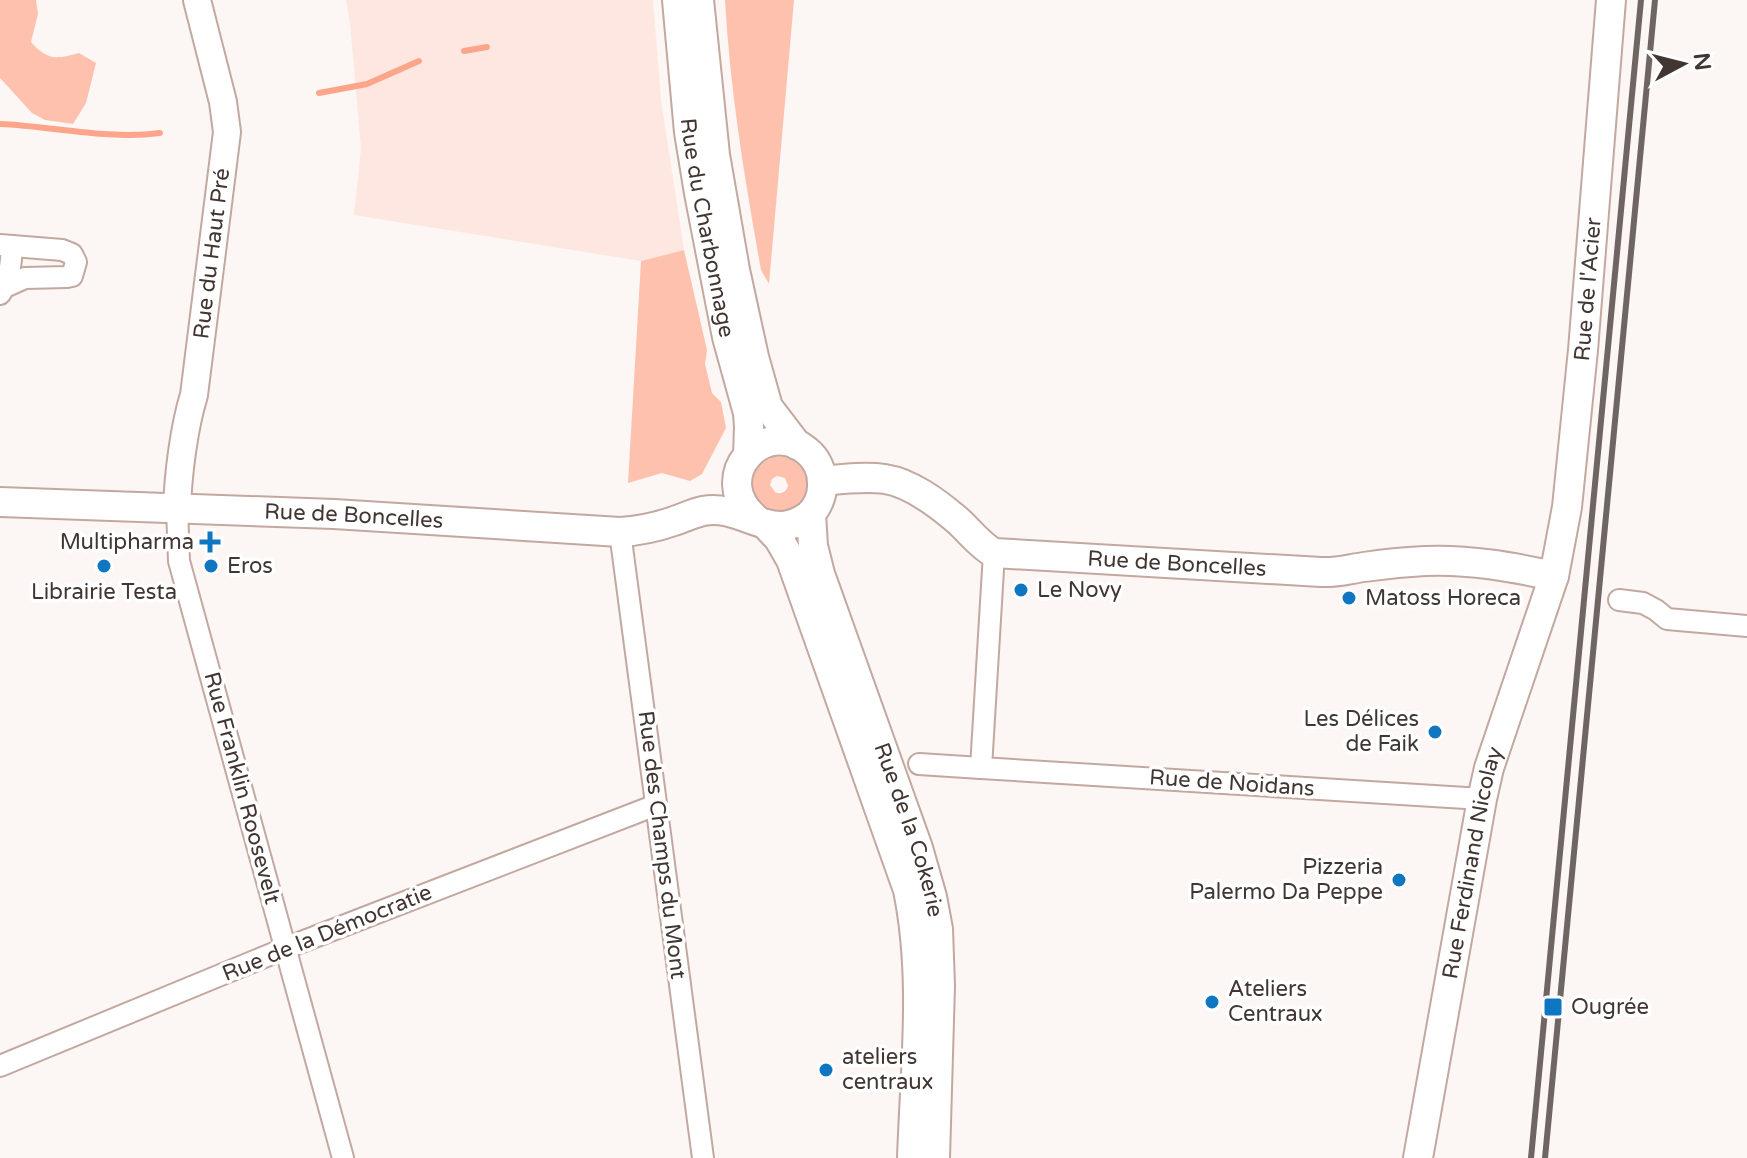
<svg xmlns="http://www.w3.org/2000/svg" width="1747" height="1158" font-family="'Varela Round',sans-serif">
<style>
.built{fill:#fee7e1}
.green{fill:#fec1ae;fill-rule:evenodd}
.lines{fill:none;stroke-linecap:round;stroke-linejoin:round}
.stream{stroke:#fda58a;stroke-width:6}
.minor-casing{stroke:#c3a8a0;stroke-width:24}
.tertiary-casing{stroke:#c3a8a0;stroke-width:30}
.secondary-casing{stroke:#c3a8a0;stroke-width:32}
.minor{stroke:#fff;stroke-width:20}
.tertiary{stroke:#fff;stroke-width:26}
.secondary{stroke:#fff;stroke-width:28}
.rail{stroke:#6f6562;stroke-width:6}
.poi-dot{fill:#0f77c2;stroke:#fff;stroke-width:3}
.labels{text-anchor:middle;dominant-baseline:central;stroke-width:7;stroke-linejoin:round;paint-order:stroke}
.street-label{font-size:22px;fill:#413632;stroke:#fff}
.poi-label{font-size:22px;fill:#413632;stroke:#fff;text-anchor:start}
</style>
<rect width="100%" height="100%" fill="#fcf6f5"/>
<!-- built -->
<polygon class="built" points="346,0 653,0 661,100 684,250 641,261 354,215 361,148 350,23"/>
<!-- green -->
<g class="green">
<path d="M0,0H36L38,14L31,42C48,61 56,59 79,53L96,63L86,103L73,124L45,120L32,113L0,78Z"/>
<path d="M725,0H794L769,284L761,270C745,181 730,91 725,0Z"/>
<polygon points="684,250 707,350 705,364 712,393 721,402 726,428 702,474 690,481 662,473 628,483 641,261"/>
<path d="M778,456C800,458 819,479 804,501C799,508 791,512 782,512C743,511 740,465 778,456ZM777,476L785,478L788,486C786,492 781,495 775,492L770,485L772,479Z"/>
</g>
<g class="lines">
<!-- stream -->
<g class="stream">
<polyline points="464,51 487,47"/>
<polyline points="319,93 367,84 419,61"/>
<path d="M0,124C51,126 109,140 160,133"/>
</g>
<!-- minor casing -->
<g class="minor-casing">
<g id="minor">
<polyline points="0,245 62,250 72,254 76,262 72,276 67,277 25,278 5,287"/>
<path d="M0,294C10,279 11,263 12,246"/>
<polyline points="177,509 179,561 343,1158"/>
<polyline points="620,532 703,1158"/>
<polyline points="994,553 981,768 1482,799"/>
<polyline points="1619,600 1643,603 1656,610 1667,619 1747,626"/>
<polyline points="919,764 981,768"/>
<polyline points="0,1066 286,948 656,805"/>
</g>
</g>
<!-- tertiary casing -->
<g class="tertiary-casing">
<g id="tertiary">
<path id="s1" d="M177,509C178,475 184,427 194,395L227,132L223,102L197,0"/>
</g>
</g>
<!-- secondary casing -->
<g class="secondary-casing">
<g id="secondary">
<path id="s2" d="M677,0L689,132L699,193L727,337L748,413L749,427L748,455"/>
<polyline points="699,0 715,155 735,270 754,357 768,407 797,445"/>
<path id="s3" d="M822,481C842,479 865,476 885,479C911,483 937,503 956,519C969,530 979,545 994,553L1321,572C1336,573 1349,569 1364,567C1384,564 1405,562 1425,561C1469,559 1512,567 1554,576"/>
<path id="s4" d="M0,502L334,514L620,532C639,531 657,527 674,521C684,518 693,513 703,511C742,503 770,544 808,516C817,509 823,495 822,483C822,471 817,459 807,451C764,415 706,479 757,520"/>
<path id="s5" d="M811,514L813,546L820,574L918,848L932,897L938,929L940,986L935,1158"/>
<path d="M765,524L779,539L791,560L908,890C926,978 915,1069 912,1158"/>
<path id="s6" d="M1418,1158L1482,799L1489,768L1554,576L1567,507L1583,350L1611,0"/>
</g>
</g>
<!-- minor -->
<use href="#minor" class="minor"/>
<!-- tertiary -->
<use href="#tertiary" class="tertiary"/>
<!-- secondary -->
<use href="#secondary" class="secondary"/>
<!-- rail -->
<g class="rail">
<polyline points="1531,1158 1641,0"/>
<polyline points="1545,1158 1655,0"/>
</g>
</g>
<!-- markers -->
<g class="poi-dot">
<path d="M206 530h8v8h8v8h-8v8h-8v-8h-8v-8h8z"/>
<circle cx="104" cy="566" r="8"/>
<circle cx="211" cy="566" r="8"/>
<circle cx="1021" cy="590" r="8"/>
<circle cx="1349" cy="598" r="8"/>
<circle cx="1435" cy="732" r="8"/>
<circle cx="1399" cy="880" r="8"/>
<circle cx="1212" cy="1002" r="8"/>
<rect x="1543" y="997" width="20" height="20" rx="4"/>
<circle cx="826" cy="1070" r="8"/>
</g>
<g class="labels">
<!-- street labels -->
<g class="street-label">
<text stroke="none"><textPath href="#s2" startOffset="230">Rue du Charbonnage</textPath></text>
<text stroke="none"><textPath href="#s1" startOffset="258">Rue du Haut Pré</textPath></text>
<text stroke="none"><textPath href="#s6" startOffset="888">Rue de l'Acier</textPath></text>
<text stroke="none"><textPath href="#s4" startOffset="354">Rue de Boncelles</textPath></text>
<text stroke="none"><textPath href="#s3" startOffset="380">Rue de Boncelles</textPath></text>
<text transform="translate(1232 783) rotate(4)">Rue de Noidans</text>
<text transform="translate(242 788) rotate(75)">Rue Franklin Roosevelt</text>
<text stroke="none"><textPath href="#s5" startOffset="332">Rue de la Cokerie</textPath></text>
<text transform="translate(662 845) rotate(83)">Rue des Champs du Mont</text>
<text stroke="none"><textPath href="#s6" startOffset="300">Rue Ferdinand Nicolay</textPath></text>
<text transform="translate(327 933) rotate(-22)">Rue de la Démocratie</text>
</g>
<!-- poi labels -->
<g class="poi-label">
<text x="194" y="542" text-anchor="end">Multipharma</text>
<text x="227" y="566">Eros</text>
<text x="1037" y="590">Le Novy</text>
<text x="104" y="592" text-anchor="middle">Librairie Testa</text>
<text x="1365" y="598">Matoss Horeca</text>
<text x="1419" y="719" text-anchor="end">Les Délices<tspan x="1419" dy="25">de Faik</tspan></text>
<text x="1383" y="867" text-anchor="end">Pizzeria<tspan x="1383" dy="25">Palermo Da Peppe</tspan></text>
<text x="1228" y="989">Ateliers<tspan x="1228" dy="25">Centraux</tspan></text>
<text x="1571" y="1007">Ougrée</text>
<text x="842" y="1057">ateliers<tspan x="842" dy="25">centraux</tspan></text>
</g>
</g>
<!-- north arrow -->
<g transform="translate(1683 64) rotate(83)" stroke="#ffffff" stroke-width="6" paint-order="stroke">
<path d="M0-6L14 30L0 20L-14 30Z" fill="#413632"/>
<text y="-12" font-size="22" font-weight="bold" text-anchor="middle" fill="#413632">N</text>
</g>
</svg>
